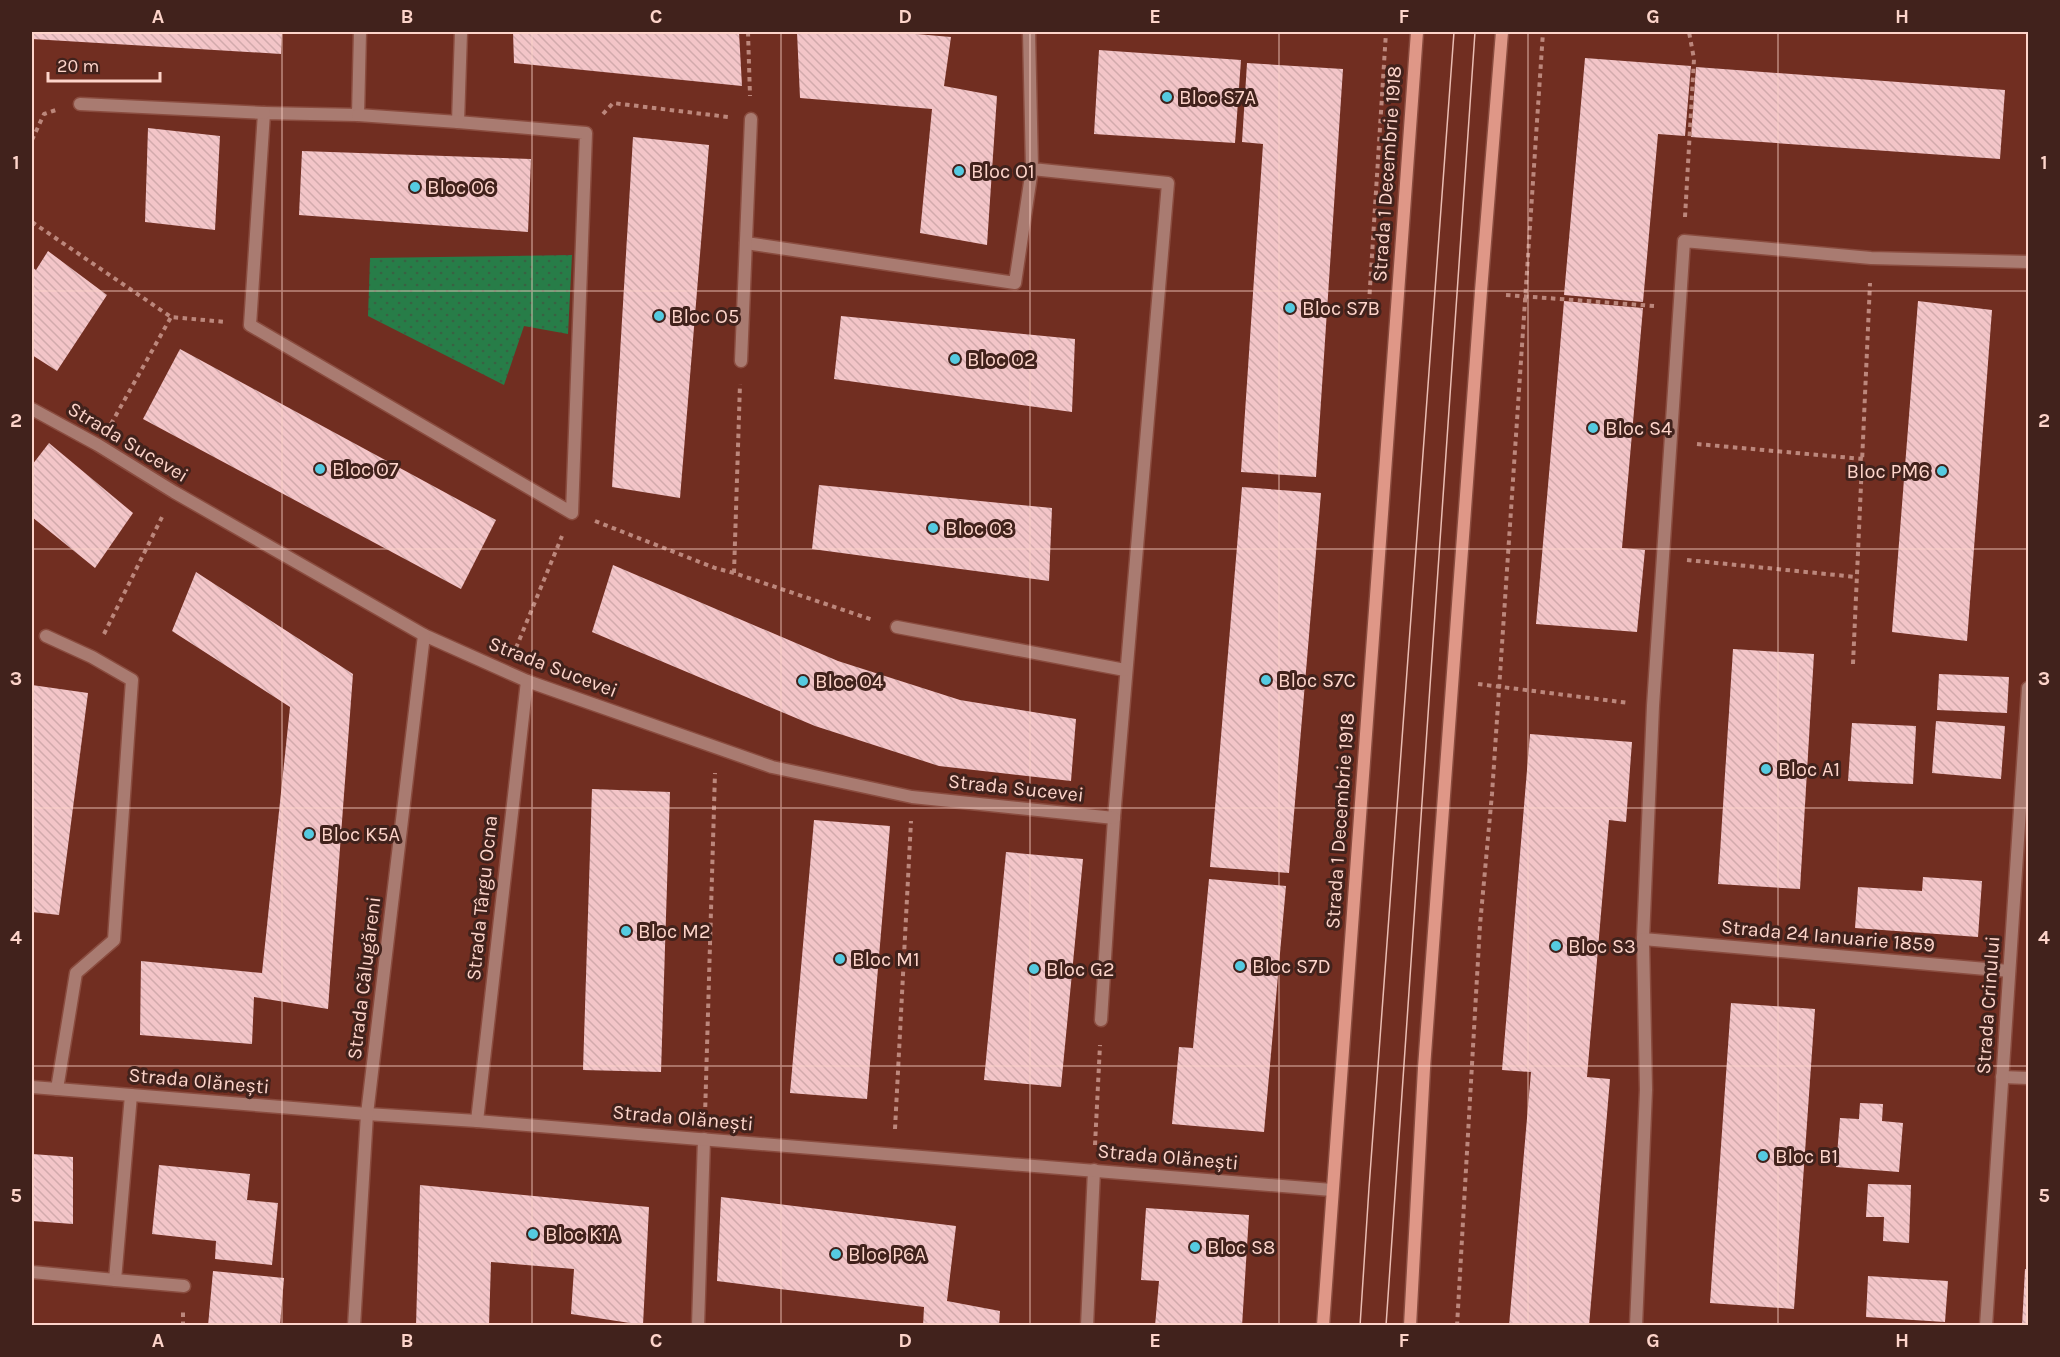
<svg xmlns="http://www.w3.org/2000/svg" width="2060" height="1357" font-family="Karla,sans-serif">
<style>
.grass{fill:url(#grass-dots)}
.building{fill:url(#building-back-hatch)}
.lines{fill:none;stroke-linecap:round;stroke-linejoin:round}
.service-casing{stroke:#8a4c3f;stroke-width:15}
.minor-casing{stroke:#8a4c3f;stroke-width:15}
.secondary-casing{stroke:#8a4c3f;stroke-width:15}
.path{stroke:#bc877c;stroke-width:4;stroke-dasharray:4.5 4.5;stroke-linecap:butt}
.service{stroke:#a97b71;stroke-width:12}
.minor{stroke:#a97b71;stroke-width:12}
.secondary{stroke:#df9787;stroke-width:12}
.tram{stroke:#eabdb3;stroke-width:1.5}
.grid{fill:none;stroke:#fdd4ca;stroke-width:1.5;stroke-opacity:0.55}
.poi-dot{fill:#55cae0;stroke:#41221c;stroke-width:2}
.labels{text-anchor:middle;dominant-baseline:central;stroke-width:6;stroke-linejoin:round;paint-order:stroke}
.poi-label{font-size:20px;fill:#fdd4ca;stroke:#41221c;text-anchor:start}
.street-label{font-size:20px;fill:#fdd4ca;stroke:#41221c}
.neatline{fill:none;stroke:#fdd4ca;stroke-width:2}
.grid-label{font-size:20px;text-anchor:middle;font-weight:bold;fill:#fdd4ca}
</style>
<defs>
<pattern id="grass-dots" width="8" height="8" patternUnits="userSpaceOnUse" patternTransform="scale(1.5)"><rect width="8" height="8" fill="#277d48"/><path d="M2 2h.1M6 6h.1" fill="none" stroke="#386243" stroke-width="1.8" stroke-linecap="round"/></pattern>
<pattern id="building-back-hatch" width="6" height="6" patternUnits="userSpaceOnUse" patternTransform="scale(1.5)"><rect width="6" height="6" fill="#f3c5c8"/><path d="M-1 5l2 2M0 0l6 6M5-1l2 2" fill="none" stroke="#d2aaac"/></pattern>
</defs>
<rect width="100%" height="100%" fill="#712e21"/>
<!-- grass -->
<polygon class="grass" points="572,255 568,334 524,326 504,385 368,316 370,258"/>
<!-- building -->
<g class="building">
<polygon points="32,32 282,32 281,54 32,39"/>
<polygon points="513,32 739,32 742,86 514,63"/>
<polygon points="797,32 893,32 951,37 944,86 997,96 987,245 920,233 932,109 800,98"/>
<polygon points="1099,50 1241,60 1235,143 1094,134"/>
<polygon points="1585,58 1691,66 1685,136 1658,134 1643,302 1564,295"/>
<polygon points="1247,63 1343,69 1316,477 1241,472 1263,144 1242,142"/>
<polygon points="1696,67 2005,90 2000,159 1691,137"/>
<polygon points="148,128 220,136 215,230 145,222"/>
<polygon points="633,137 709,145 680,498 612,487"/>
<polygon points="302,151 531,159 528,232 299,215"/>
<polygon points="48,251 107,295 57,371 32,355 32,267 36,270"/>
<polygon points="1564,301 1643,308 1622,548 1645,550 1637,632 1536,624"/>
<polygon points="1918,301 1992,310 1967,641 1892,632"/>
<polygon points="841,316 1075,339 1072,412 834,379"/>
<polygon points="180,349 496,520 461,589 143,419"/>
<polygon points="49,443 133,513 95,568 32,517 32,465"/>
<polygon points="819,485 1052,508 1049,581 812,549"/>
<polygon points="1242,487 1321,493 1289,873 1210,867"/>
<polygon points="613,565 838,661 960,700 1076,719 1071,781 939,766 815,726 592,632"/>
<polygon points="196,572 353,674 328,1009 254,997 252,1044 140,1035 141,961 262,973 290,707 172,631"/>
<polygon points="1733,649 1814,654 1800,889 1718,884"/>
<polygon points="1939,674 2009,677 2007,713 1937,710"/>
<polygon points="32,685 88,693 59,915 32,912"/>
<polygon points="1936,721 2005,726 2001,779 1932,773"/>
<polygon points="1852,723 1916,726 1913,784 1848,781"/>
<polygon points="1530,734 1632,742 1626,822 1609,820 1587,1077 1610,1079 1589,1326 1509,1326 1531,1072 1502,1070"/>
<polygon points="592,789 670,792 661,1072 583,1070"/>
<polygon points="814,820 890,826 867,1099 790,1093"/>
<polygon points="1006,852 1083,859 1061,1087 984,1080"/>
<polygon points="1923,877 1982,881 1978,937 1855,928 1858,887 1922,891"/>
<polygon points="1209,879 1286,886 1264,1132 1172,1124 1179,1047 1193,1048"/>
<polygon points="1731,1003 1815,1009 1794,1309 1710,1303"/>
<polygon points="1860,1103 1883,1104 1882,1121 1903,1123 1899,1172 1836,1167 1840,1118 1859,1119"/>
<polygon points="32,1154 73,1157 73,1224 32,1221"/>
<polygon points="159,1165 250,1174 247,1200 278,1203 272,1265 215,1259 216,1241 152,1234"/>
<polygon points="1868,1184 1911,1185 1909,1243 1883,1241 1884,1217 1866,1217"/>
<polygon points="420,1185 649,1207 643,1325 571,1314 574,1269 491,1262 489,1326 416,1326"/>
<polygon points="721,1197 956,1226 947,1301 1000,1311 999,1326 923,1326 924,1307 717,1281"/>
<polygon points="1146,1208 1249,1215 1242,1326 1155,1326 1159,1281 1141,1280"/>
<polygon points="2025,1269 2028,1269 2028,1326 2022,1326"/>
<polygon points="213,1271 284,1278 280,1326 208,1326"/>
<polygon points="1868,1276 1948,1281 1945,1322 1866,1317"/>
</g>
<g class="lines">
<!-- service casing -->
<g class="service-casing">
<g id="service">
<polyline points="360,32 358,115 264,113 250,325 572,513 586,133 458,122 461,32"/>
<polyline points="1029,32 1032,169 1168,183 1114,818 1101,1020"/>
<polyline points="80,104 264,113"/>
<polyline points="358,115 458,122"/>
<polyline points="746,243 1015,283 1032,169"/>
<polyline points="741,361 751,119"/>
<polyline points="897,627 1125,670"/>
<polyline points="46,636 92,657 132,680 114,940 76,973 57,1089"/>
<polyline points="32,1272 115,1280 131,1095"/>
<polyline points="115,1280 184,1286"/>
<polyline points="698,1326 704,1139"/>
<polyline points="1087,1326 1094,1170"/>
<polyline points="1636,1326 1646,1090 1643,939 1653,706 1684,241 1871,258 2028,262"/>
</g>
</g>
<!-- minor casing -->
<g class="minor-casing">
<g id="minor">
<polyline points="32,409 98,445 174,492 424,635 527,681 772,767 912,797 1114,818"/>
<polyline points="1643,939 2009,971"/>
<polyline points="2002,1077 2028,1078"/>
<polyline points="32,1087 367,1114 477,1121 1332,1190"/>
<polyline points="477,1121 527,681"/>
<polyline points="354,1326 367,1114 424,635"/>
<polyline points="1986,1326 2028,688"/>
</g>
</g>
<!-- secondary casing -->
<g class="secondary-casing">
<g id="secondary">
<polyline points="1323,1326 1417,32"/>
<polyline points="1410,1326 1424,1068 1481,291 1502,32"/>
</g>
</g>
<!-- path -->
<g class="path">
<polyline points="748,32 750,96"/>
<polyline points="603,114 613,103 728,117"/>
<polyline points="32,140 44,114 56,110"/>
<polyline points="1685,217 1694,59 1689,32"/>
<polyline points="32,222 171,317 226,322"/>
<polyline points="1506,295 1654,306"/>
<polyline points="1369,303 1386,32"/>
<polyline points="111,424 171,317"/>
<polyline points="1697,444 1863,459"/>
<polyline points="595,521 715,568 734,573 873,620"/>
<polyline points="1687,560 1856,577"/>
<polyline points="734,573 740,384"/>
<polyline points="104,634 163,515"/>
<polyline points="516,648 562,536"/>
<polyline points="1853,664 1870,283"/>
<polyline points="1478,684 1629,703"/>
<polyline points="705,1116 715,773"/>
<polyline points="895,1129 911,821"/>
<polyline points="1095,1145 1100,1045"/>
<polyline points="183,1326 183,1311"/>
<polyline points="1457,1326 1480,925 1492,794 1543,32"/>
</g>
<!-- service -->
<use href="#service" class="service"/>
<!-- minor -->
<use href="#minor" class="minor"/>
<!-- secondary -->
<use href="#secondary" class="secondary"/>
<!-- tram -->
<g class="tram">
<polyline points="1360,1326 1369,1188 1454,32"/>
<polyline points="1386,1326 1475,32"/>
</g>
</g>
<!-- grid -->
<path class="grid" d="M282,32V1326M532,32V1326M781,32V1326M1030,32V1326M1279,32V1326M1528,32V1326M1778,32V1326M32,291H2028M32,549H2028M32,808H2028M32,1066H2028"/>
<!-- markers -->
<g class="poi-dot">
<circle cx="1167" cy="97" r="6"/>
<circle cx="959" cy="171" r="6"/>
<circle cx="415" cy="187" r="6"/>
<circle cx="1290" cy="308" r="6"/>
<circle cx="659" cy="316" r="6"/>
<circle cx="955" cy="359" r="6"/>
<circle cx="1593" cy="428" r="6"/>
<circle cx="320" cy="469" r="6"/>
<circle cx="1942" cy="471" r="6"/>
<circle cx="933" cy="528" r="6"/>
<circle cx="1266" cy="680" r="6"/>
<circle cx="803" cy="681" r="6"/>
<circle cx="1766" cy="769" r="6"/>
<circle cx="309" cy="834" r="6"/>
<circle cx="626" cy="931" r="6"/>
<circle cx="1556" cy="946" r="6"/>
<circle cx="840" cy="959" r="6"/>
<circle cx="1240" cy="966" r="6"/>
<circle cx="1034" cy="969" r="6"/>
<circle cx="1763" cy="1156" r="6"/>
<circle cx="533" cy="1234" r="6"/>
<circle cx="1195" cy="1247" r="6"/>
<circle cx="836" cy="1254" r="6"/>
</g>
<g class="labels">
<!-- poi labels -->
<g class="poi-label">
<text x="1179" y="97">Bloc S7A</text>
<text x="971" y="171">Bloc O1</text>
<text x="427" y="187">Bloc O6</text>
<text x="1302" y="308">Bloc S7B</text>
<text x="671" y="316">Bloc O5</text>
<text x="967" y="359">Bloc O2</text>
<text x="1605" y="428">Bloc S4</text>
<text x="332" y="469">Bloc O7</text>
<text x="1930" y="471" text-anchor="end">Bloc PM6</text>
<text x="945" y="528">Bloc O3</text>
<text x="1278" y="680">Bloc S7C</text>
<text x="815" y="681">Bloc O4</text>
<text x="1778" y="769">Bloc A1</text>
<text x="321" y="834">Bloc K5A</text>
<text x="638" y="931">Bloc M2</text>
<text x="1568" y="946">Bloc S3</text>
<text x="852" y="959">Bloc M1</text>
<text x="1252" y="966">Bloc S7D</text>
<text x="1046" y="969">Bloc G2</text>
<text x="1775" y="1156">Bloc B1</text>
<text x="545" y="1234">Bloc K1A</text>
<text x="1207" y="1247">Bloc S8</text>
<text x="848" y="1254">Bloc P6A</text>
</g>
<!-- street labels -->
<g class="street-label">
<text transform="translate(1387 174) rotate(-86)">Strada 1 Decembrie 1918</text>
<text transform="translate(128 442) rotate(31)">Strada Sucevei</text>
<text transform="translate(553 667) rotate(21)">Strada Sucevei</text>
<text transform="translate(1016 788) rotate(6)">Strada Sucevei</text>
<text transform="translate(1340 821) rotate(-86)">Strada 1 Decembrie 1918</text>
<text transform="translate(482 898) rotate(-84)">Strada Târgu Ocna</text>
<text transform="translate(1828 936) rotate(5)">Strada 24 Ianuarie 1859</text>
<text transform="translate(364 978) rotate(-83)">Strada Călugăreni</text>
<text transform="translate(1988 1005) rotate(-86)">Strada Crinului</text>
<text transform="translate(199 1081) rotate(5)">Strada Olănești</text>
<text transform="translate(683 1118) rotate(5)">Strada Olănești</text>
<text transform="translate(1168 1157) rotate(5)">Strada Olănești</text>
</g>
</g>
<!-- border -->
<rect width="2060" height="1357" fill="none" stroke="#41221c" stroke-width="66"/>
<!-- scale -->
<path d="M48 72v9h112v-9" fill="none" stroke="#fdd4ca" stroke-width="3"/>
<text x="57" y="72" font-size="18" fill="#fdd4ca" stroke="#41221c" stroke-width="4.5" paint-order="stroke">20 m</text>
<rect x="33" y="33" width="1994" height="1291" class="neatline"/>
<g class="grid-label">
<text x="158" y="23">A</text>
<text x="407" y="23">B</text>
<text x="656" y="23">C</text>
<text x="905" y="23">D</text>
<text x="1155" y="23">E</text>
<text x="1404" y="23">F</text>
<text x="1653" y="23">G</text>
<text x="1902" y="23">H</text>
<text x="16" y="169">1</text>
<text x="2044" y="169">1</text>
<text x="16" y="427">2</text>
<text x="2044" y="427">2</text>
<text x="16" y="685">3</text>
<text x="2044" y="685">3</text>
<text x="16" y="944">4</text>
<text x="2044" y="944">4</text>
<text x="16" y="1202">5</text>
<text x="2044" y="1202">5</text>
<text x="158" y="1347">A</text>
<text x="407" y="1347">B</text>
<text x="656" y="1347">C</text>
<text x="905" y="1347">D</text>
<text x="1155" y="1347">E</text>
<text x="1404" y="1347">F</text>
<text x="1653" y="1347">G</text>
<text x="1902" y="1347">H</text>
</g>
</svg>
